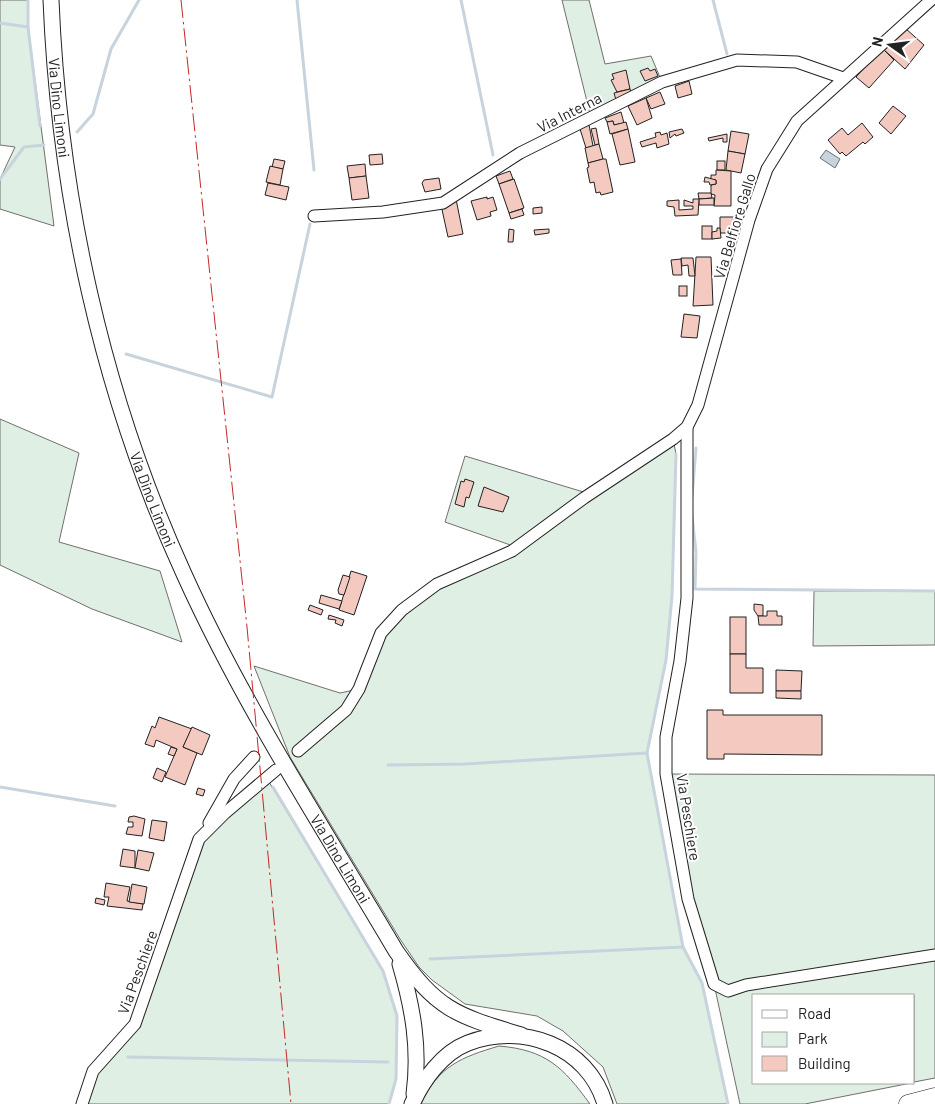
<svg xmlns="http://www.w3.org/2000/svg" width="935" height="1104" font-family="Barlow,sans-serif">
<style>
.green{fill:#e0efe3;stroke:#6f6f6f}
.water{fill:#c7d3dd;stroke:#6f6f6f}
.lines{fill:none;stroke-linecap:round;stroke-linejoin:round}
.stream{stroke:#c7d3dd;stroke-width:3}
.building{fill:#f3c9c0;stroke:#222}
.minor-casing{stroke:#222;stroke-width:13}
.major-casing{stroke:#222;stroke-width:17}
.highway-casing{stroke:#222;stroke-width:19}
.minor{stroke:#fff;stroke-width:11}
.major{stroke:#fff;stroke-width:15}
.highway{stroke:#fff;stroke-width:18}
.power{stroke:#c62828;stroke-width:1;stroke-dasharray:18 4 2.5 4;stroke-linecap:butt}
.labels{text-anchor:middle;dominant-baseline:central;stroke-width:4;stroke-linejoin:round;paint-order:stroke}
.street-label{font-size:15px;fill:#222;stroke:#fff}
</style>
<rect width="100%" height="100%" fill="#fff"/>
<!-- green -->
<g class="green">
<polygon points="0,0 28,0 28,27 54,226 0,209 0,179 15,147 0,145"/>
<polygon points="562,0 589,0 605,64 651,56 662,82 591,118"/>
<polygon points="0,419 79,453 59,542 160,571 182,642 92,609 0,565"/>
<polygon points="673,439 676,454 672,596 666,660 647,753 683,947 702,983 728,1104 617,1104 603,1067 563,1031 537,1016 465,1004 432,980 419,967 400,939 290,757 254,666 340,693 359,689 381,633 437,584 516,547 445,522 465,456 590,494"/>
<polygon points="814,591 935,591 935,645 813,646"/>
<polygon points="666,774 935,775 935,1078 914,1082 914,995 754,995 754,1083 911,1083 805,1104 740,1104 714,984 688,899"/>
<polygon points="266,777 383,971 397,1016 396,1079 389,1104 82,1104 93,1071 135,1024 199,839"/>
<path d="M499,1046C546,1050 563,1067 590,1104H421C438,1066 462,1057 499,1046Z"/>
</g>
<!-- water -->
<polygon class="water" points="826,150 840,159 835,168 820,158"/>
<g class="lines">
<!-- stream -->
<g class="stream">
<polyline points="28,0 28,27 40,126"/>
<polyline points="297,0 314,170"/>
<polyline points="461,0 493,155"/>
<polyline points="713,0 727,54"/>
<polyline points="0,23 28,27"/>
<polyline points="77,132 93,114 111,49 139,0"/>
<polyline points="0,179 24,147 44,145"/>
<polyline points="126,354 272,397 310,224"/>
<polyline points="676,454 672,596 666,660 647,753 683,947 702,983 728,1104"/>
<polyline points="692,497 696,448"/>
<polyline points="692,516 696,552 695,589 935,591"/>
<polyline points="388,765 465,764 647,753"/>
<polyline points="0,787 115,806"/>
<polyline points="273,787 383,971 397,1016 396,1079 389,1104"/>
<polyline points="430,959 683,947"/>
<polyline points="128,1057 388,1062"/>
</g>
</g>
<!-- building -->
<g class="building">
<polygon points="905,28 924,45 905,69 882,48"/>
<polygon points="882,48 894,60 869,88 856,77"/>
<polygon points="648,68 650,71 655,69 658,76 645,81 640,71"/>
<polygon points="626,70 630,89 617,92 611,80 614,79 612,74"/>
<polygon points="689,81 692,94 678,98 675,86"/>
<polygon points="630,89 632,97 616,100 614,93"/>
<polygon points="660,92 665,104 651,109 646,98"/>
<polygon points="646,98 652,118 637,125 628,106"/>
<polygon points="893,106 906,116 891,134 879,123"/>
<polygon points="621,112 624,123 614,125 613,121 607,122 605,118"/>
<polygon points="613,121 614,125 626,122 628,129 610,134 607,122"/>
<polygon points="862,123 873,137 865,144 863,142 846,156 842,152 840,154 828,140 842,128 848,135"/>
<polygon points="589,125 593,146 586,148 580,129"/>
<polygon points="596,128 599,144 595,145 591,129"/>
<polygon points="628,129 635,162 620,165 612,134"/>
<polygon points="682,129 684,133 676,136 675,134 670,138 669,132"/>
<polygon points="731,131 749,134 745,154 728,151"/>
<polygon points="660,132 661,135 667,133 669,144 657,148 656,143 642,147 640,142 656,137 655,133"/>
<polygon points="727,134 727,142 723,142 723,138 709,141 708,138"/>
<polygon points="599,144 603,159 588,163 585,148"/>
<polygon points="728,151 745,154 741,173 726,170"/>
<polygon points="382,154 383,164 370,165 369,155"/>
<polygon points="274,159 285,161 283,169 272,167"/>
<polygon points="603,159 606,159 613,192 601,195 600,192 596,193 594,182 590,183 587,168 589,167 588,163"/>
<rect x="717" y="161" width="8" height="9"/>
<polygon points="365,164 366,176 349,178 347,166"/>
<polygon points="270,166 283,169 280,185 266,182"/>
<polygon points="716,170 731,171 731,206 714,206 715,195 711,194 711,185 716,184 716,180 711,180 711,175 716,175"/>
<polygon points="510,171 513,179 499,184 496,176"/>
<polygon points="366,176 369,198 352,200 349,178"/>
<polygon points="705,177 716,180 716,184 710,185 709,182 704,182"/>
<polygon points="439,178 441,189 425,192 422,183 424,180"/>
<polygon points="514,179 524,208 509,213 499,184"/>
<polygon points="268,183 289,187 286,200 265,195"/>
<polygon points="698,193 711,193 712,198 699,199"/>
<polygon points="487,197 487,199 493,197 497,210 490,212 491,216 477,220 471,201"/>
<polygon points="714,198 714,205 699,205 699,199"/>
<polygon points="456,199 463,234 448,237 441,205"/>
<polygon points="693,199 699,199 698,215 675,216 674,207 667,206 667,201 679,200 679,210 693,209 693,206 684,206 684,200 693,203"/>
<polygon points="542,207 542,213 533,214 533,208"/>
<polygon points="522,209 524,215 511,219 509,213"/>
<polygon points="720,217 734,217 733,233 720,233"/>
<rect x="702" y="226" width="10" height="13"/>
<polygon points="717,228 720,228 721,238 712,239 712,232 717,231"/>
<polygon points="509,229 514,230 513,242 508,242"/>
<polygon points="549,229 549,233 535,235 534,230"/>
<polygon points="696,257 711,257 713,305 693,306"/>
<polygon points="681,258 693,258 695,276 689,276 688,265 682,266"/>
<polygon points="681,259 682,275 673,275 671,260"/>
<rect x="679" y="286" width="8" height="10"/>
<polygon points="684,314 700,316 697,338 681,337"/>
<polygon points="465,479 474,482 469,498 466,497 464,507 455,504 461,481 464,482"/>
<polygon points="484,487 509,497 503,512 478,506"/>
<polygon points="351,571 367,576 354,615 339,610"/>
<polygon points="343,575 350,577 344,595 339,594 338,590"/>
<polygon points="321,595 342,601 339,609 319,603"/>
<polygon points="754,604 763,605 763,616 758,616 754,610"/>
<polygon points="310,605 323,610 321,615 308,610"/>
<polygon points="767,611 777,611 777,616 782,616 782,625 759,625 758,616 767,616"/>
<polygon points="329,615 344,620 342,626 335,623 336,620 328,619"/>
<rect x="730" y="617" width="16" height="37"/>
<polygon points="730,654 746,654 746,668 763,668 763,693 730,693"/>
<polygon points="776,670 802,671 801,691 776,691"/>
<polygon points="776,691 801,691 801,699 776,698"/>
<polygon points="707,710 723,710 723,715 822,715 822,755 724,754 724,759 707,759"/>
<polygon points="159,717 192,729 183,747 197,753 185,785 165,777 177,749 156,740 154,747 145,744 152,726 155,728"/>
<polygon points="192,727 210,735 202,755 183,747"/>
<polygon points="171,747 177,749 174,756 168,754"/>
<polygon points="157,768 166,772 162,782 153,778"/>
<polygon points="198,788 205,790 203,796 196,794"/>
<polygon points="134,816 145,819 142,836 126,834 128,827 133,827 133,822 128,822 129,817"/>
<polygon points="152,820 167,822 164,841 149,838"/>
<polygon points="123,849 135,851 135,868 120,866"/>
<polygon points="138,850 154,853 149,871 135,868"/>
<polygon points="106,883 130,887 127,901 143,904 142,910 107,906 109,897 104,897"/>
<polygon points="132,884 147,887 144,904 129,902"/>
<polygon points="96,898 105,900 104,905 95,903"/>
</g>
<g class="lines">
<!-- minor casing -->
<g class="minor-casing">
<g id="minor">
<polyline points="314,216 383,212 443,203 520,153 662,82 737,60 797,62 843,78"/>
<polyline points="687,427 687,598 680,661 666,737 666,774 688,899 714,984 728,991 746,985 935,955"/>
<polyline points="298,751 346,710 359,689 381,633 402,610 437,584 512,551 584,498 673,439 687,427 698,405 749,220 767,169 797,121 931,0"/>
<polyline points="209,823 234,779 254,757"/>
<polyline points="82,1104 93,1071 135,1024 199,839 225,813 276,770"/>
</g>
</g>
<!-- major casing -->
<g class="major-casing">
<g id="major">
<path id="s1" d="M51,0C59,196 102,395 184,574C243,705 323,827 396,951C437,1010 455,1015 521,1035"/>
<path d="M400,964C413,1008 420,1049 414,1094"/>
<path d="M412,1104C423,1080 442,1053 468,1043C522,1022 588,1046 605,1104"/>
</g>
</g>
<!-- highway casing -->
<g class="highway-casing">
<polyline id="highway" points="908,1104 935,1097"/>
</g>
<!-- minor -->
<use href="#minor" class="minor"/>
<!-- major -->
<use href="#major" class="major"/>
<!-- highway -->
<use href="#highway" class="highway"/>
<!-- power -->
<polyline class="power" points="181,0 247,627 291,1104"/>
</g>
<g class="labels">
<!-- street labels -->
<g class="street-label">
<text stroke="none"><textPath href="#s1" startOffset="108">Via Dino Limoni</textPath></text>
<text transform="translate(569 112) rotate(-27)">Via Interna</text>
<text transform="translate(734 226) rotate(-73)">Via Belfiore Gallo</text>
<text stroke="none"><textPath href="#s1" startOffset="512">Via Dino Limoni</textPath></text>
<text transform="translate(689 817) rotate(81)">Via Peschiere</text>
<text stroke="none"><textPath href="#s1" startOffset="918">Via Dino Limoni</textPath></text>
<text transform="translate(137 972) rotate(-70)">Via Peschiere</text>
</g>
</g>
<!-- legend -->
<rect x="752" y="994" width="162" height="90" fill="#ffffff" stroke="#a7a7a7"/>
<rect x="762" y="1010" width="25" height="8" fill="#ffffff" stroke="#a7a7a7"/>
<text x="798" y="1019" font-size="15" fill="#222222">Road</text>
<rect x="762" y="1032" width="25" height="15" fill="#e0efe3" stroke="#a7a7a7"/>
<text x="798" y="1044" font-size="15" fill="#222222">Park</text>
<rect x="762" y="1056" width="25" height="15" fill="#f3c9c0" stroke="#a7a7a7"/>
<text x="798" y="1069" font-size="15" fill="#222222">Building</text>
<!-- north arrow -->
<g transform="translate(890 45) rotate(284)" stroke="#ffffff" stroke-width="4" paint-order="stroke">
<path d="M0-4L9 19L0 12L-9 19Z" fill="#222222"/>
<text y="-8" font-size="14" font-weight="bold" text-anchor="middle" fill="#222222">N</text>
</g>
</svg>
